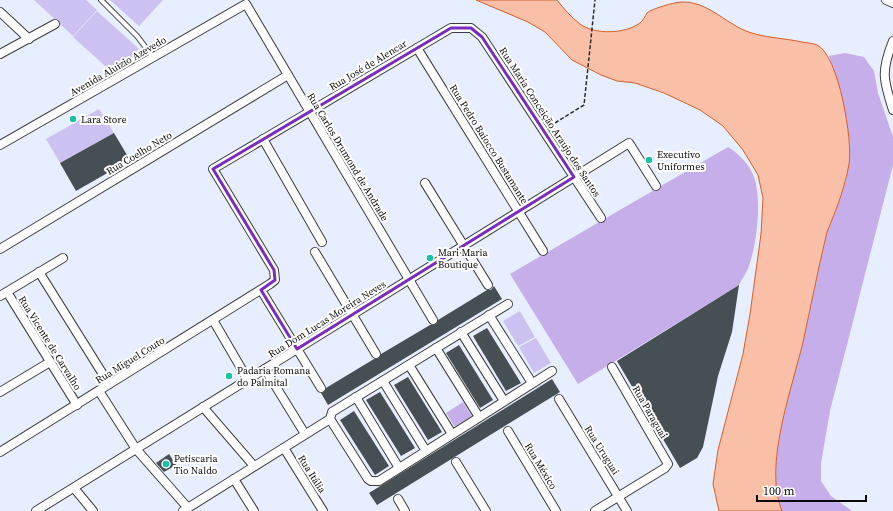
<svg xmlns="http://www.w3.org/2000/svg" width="893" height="511" font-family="'Source Serif 4',serif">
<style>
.green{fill:#c6aeeb}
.pitch{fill:#cdc1f2}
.water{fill:#fabfa7;stroke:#d65f2a}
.building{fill:#464f53}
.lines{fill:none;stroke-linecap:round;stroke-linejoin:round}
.lane-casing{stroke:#3d3d3d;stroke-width:6}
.street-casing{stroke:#3d3d3d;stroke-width:10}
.path{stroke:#2c2c2c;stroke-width:1.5;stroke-dasharray:4 2;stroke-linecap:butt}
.lane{stroke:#fff;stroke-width:4}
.street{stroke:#fff;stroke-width:8}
.marked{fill:none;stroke:#7b2cbf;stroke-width:3;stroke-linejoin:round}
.poi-dot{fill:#1ac1aa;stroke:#fff;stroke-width:1.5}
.labels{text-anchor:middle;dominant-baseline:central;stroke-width:4;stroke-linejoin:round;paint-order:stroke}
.street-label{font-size:10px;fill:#0a0a0a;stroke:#fff}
.poi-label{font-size:10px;fill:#0a0a0a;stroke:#fff;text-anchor:start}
</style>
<rect width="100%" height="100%" fill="#e7eeff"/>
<!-- green -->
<g class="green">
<path d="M845,53L864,57L874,71L878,93L893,137V165L830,411L821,463V481L831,496L852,511H782C764,469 789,397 799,354C808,313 817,273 827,232L846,181L850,144L841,94L829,56Z"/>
<path d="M728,147C738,153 750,165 754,177C762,200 757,243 749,266C747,272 742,279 739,285L578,384L510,274Z"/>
<polygon points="463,402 472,416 455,427 446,413"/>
</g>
<!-- pitch -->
<g class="pitch">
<polygon points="34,0 86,0 97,10 73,36"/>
<polygon points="110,0 163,0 139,26"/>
<polygon points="97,11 139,49 115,75 73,37"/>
<polygon points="99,109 114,133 60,163 46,139"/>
<polygon points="520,311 535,337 518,346 503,321"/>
<polygon points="536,338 551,363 534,373 519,347"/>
</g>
<!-- water -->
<path class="water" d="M476,0H557C564,9 571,17 580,24C595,35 625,34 640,23C643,21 645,16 647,13C651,9 675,2 681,2C707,1 724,22 746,31C764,38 784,38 802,42C807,43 813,43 817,45C839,55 853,142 849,164C845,188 836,210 827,232C818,269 811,306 803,342C792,389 763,466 782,511H719L713,484L718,450L743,354L750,314L761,234L763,198L758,175L743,150L723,126L700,110L664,93L635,83L617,81L601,75L572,60L545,32L528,22Z"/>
<!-- building -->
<g class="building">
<polygon points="114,133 130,160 76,191 60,163"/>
<polygon points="739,285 732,332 718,376 703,447 697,458 680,468 617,361"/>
<polygon points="494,286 502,299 328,405 321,393 324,392 326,388 374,359 379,358 381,354 430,325 436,324 438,320 487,290 491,290"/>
<polygon points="487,328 521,383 506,391 473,336"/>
<polygon points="459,345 493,400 480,408 446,353"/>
<polygon points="408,377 442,432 428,440 394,385"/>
<polygon points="552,379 560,392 377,505 369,493"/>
<polygon points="380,392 415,448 401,456 366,400"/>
<polygon points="354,411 389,466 375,475 340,420"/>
<polygon points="169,454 176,465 164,472 156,463"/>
</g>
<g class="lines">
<!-- lane casing -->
<g class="lane-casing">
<polyline id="lane" points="101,0 137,36 153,57"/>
</g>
<!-- street casing -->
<g class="street-casing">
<g id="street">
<polyline points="886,0 893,3"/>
<polyline points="0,12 29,39"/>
<path d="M893,41C881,71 883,79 893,110"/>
<polyline points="417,48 543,251"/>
<polyline points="0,54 55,24"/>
<polyline points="263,139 322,242"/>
<polyline points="0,145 246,4 433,320"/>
<polyline points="425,183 488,285"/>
<polyline points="0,249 288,75"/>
<polyline points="315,252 376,354"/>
<polyline points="39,272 109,384"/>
<polyline points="261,290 321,388"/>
<polyline points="7,292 77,405"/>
<polyline points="0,296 63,258"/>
<polyline points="508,304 332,412 330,419 368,479 371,481 379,481 552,371"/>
<polyline points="489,315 532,383"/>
<polyline points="213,320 248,380"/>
<polyline points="461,332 504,401"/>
<polyline points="436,348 479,417"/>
<polyline points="409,365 452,434"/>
<polyline points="265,369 305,434"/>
<polyline points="383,381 426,451"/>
<polyline points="99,391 136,449 188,508"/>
<polyline points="0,392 50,362"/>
<polyline points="356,397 399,468"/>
<polyline points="559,399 627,511"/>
<polyline points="203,407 254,466"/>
<polyline points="508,431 556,511"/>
<polyline points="284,448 323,511"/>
<polyline points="0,452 270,284 275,280 274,270 213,169 451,28 471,28 482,37 601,218"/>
<polyline points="456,462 486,511"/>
<polyline points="234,479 254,511"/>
<polyline points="74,488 93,511"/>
<polyline points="398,499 405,511"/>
<polyline points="36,511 629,143 656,186"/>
<polyline points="183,511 330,419"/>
<polyline points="595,511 665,468 668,464 612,367"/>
</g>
</g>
<!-- path -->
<polyline class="path" points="550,126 584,105 595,0"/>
<!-- lane -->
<use href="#lane" class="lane"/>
<!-- street -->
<use href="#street" class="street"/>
</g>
<!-- marked area -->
<path class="marked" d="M451,28H471L482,37L574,177L297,349L261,290L275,280L274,270L213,169Z"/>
<!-- markers -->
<g class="poi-dot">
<circle cx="73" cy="119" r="4"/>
<circle cx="649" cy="160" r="4"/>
<circle cx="430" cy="258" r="4"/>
<circle cx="229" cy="376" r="4"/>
<circle cx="166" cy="464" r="4"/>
</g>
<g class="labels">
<!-- street labels -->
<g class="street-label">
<text transform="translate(368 65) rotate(-31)">Rua José de Alencar</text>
<text transform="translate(118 66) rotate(-30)">Avenida Aluizio Azevedo</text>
<text transform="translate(550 122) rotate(57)">Rua Maria Conceição Araujo dos Santos</text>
<text transform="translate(489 144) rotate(58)">Rua Pedro Baiocco Bustamante</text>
<text transform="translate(139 153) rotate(-31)">Rua Coelho Neto</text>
<text transform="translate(348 157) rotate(59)">Rua Carlos Drumond de Andrade</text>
<text transform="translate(327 319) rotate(-32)">Rua Dom Lucas Moreira Neves</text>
<text transform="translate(50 343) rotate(58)">Rua Vicente de Carvalho</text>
<text transform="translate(130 360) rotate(-32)">Rua Miguel Couto</text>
<text transform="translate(650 412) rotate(60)">Rua Paraguai</text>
<text transform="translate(602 450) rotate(58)">Rua Uruguai</text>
<text transform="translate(541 466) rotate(59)">Rua México</text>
<text transform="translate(312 474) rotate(58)">Rua Itália</text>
</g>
<!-- poi labels -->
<g class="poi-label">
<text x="81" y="119">Lara Store</text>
<text x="657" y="154">Executivo<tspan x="657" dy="12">Uniformes</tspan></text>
<text x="438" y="252">Mari Maria<tspan x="438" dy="12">Boutique</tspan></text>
<text x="237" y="370">Padaria Romana<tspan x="237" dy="12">do Palmital</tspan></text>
<text x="174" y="458">Petiscaria<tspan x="174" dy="12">Tio Naldo</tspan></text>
</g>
</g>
<!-- scale -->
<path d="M757 495v6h109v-6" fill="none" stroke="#0a0a0a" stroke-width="2"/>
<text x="763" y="495" font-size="12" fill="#0a0a0a" stroke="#ffffff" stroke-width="3" paint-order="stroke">100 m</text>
</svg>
